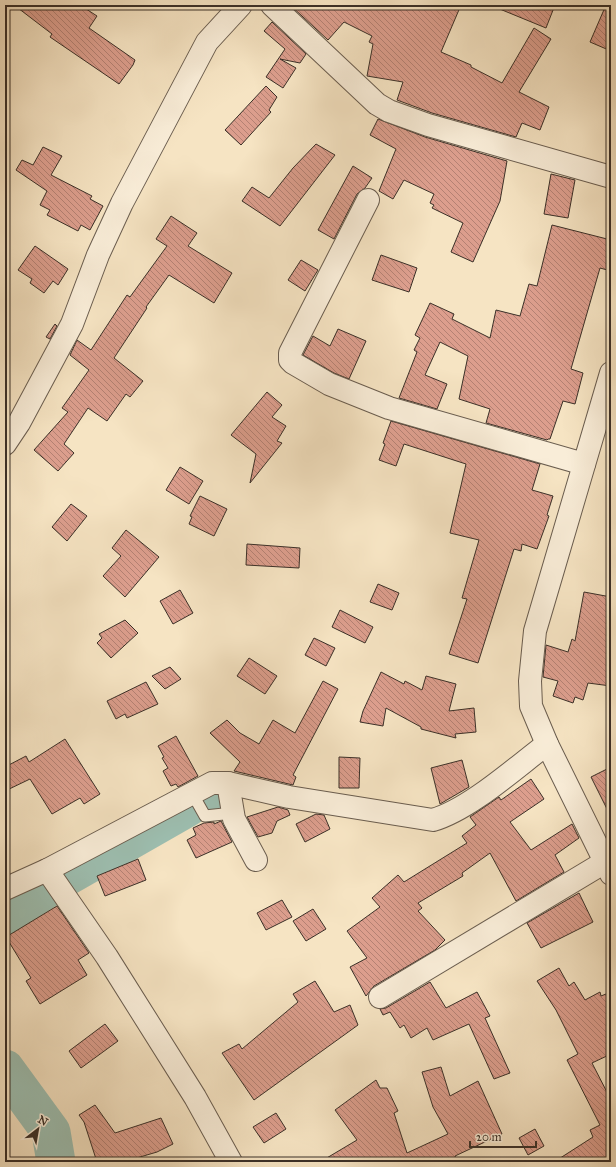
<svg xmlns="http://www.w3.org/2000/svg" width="616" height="1167" font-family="'IM FELL Great Primer',serif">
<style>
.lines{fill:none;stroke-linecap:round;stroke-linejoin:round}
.river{stroke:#9dbfb1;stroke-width:39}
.building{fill:url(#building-back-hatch);stroke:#3b3028}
.service-casing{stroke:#6a5d4f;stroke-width:13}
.minor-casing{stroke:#6a5d4f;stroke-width:24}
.service{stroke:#f9edd8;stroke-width:11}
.minor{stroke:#f9edd8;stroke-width:22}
</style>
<defs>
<pattern id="building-back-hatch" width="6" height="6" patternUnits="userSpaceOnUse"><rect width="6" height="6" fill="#dc9e8d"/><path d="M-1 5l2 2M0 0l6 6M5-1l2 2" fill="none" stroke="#b48173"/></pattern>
</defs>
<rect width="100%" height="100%" fill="#f6e4c3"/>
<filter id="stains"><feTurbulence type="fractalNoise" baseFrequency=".005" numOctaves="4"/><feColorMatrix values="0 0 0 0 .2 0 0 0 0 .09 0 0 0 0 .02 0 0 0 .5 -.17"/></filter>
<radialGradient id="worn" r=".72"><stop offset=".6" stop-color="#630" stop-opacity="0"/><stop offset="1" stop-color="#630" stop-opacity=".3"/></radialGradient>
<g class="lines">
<!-- river -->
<g class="river">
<polyline points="207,798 219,794"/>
<polyline points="62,879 188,807"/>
<polyline points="5,916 51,886"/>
<polyline points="5,1069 51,1132 56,1162"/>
</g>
</g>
<!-- building -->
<g class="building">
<polygon points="14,5 80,5 97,16 89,28 135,60 133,65 119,84 50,37 52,34"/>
<polygon points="290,5 461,5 441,52 471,65 471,67 502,83 534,28 551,39 519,92 549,107 540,130 522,123 516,137 432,113 397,100 403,82 367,76 373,44 369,42 372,36 344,22 328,40"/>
<polygon points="490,5 555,5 546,28"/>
<polygon points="606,5 611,5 611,51 590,42"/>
<polygon points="272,22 306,54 300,63 280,59 296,68 283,88 266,77 285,49 264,31"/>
<polygon points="266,86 277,97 269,110 271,112 241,145 225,130"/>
<polygon points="378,119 425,137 507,161 500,201 473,262 451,252 463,223 432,208 434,205 430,203 434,194 404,180 393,199 379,191 396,149 370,135"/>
<polygon points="316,144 335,155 280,226 242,201 252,187 269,198 293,168"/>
<polygon points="43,147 62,156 51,175 92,196 90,199 103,206 90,230 81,225 78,231 47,215 50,210 40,205 47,191 16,170 22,160 33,165"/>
<polygon points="353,166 372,178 365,188 357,194 334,239 318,230"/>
<polygon points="551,174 575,180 568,218 544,214"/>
<polygon points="171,216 197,233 188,246 232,273 214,303 169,275 146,307 147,308 114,358 143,381 130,397 126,394 107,421 88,408 64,444 74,453 58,471 34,450 68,412 62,408 89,370 70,355 77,340 91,350 127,295 130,297 167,246 156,239"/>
<polygon points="552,225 611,240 611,271 600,268 571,369 583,373 575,404 563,401 550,439 548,439 547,440 486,423 490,409 459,399 468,356 440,342 425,375 447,384 437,409 399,398 417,352 414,350 420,338 415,335 430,303 454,314 452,319 490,338 496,310 520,316 529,284 537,286"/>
<polygon points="35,246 68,269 58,285 53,281 44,293 30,283 32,279 18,270"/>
<polygon points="381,255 417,268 409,292 372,280"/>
<polygon points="301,260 318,270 305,291 288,280"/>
<polygon points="55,324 57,326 50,339 46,337"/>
<polygon points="338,329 366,341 349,379 334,373 303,355 313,336 330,346"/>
<polygon points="267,392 282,405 272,417 286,426 277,441 282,443 250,483 256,454 231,435"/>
<polygon points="391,421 540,464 532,490 553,496 547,515 549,516 537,549 522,544 521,551 514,549 478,663 449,654 467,599 462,598 479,540 450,533 466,464 404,444 396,466 379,460 385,444 383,443"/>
<polygon points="180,467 203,481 189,504 166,490"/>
<polygon points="200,496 227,509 214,536 189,524 192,517 190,516"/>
<polygon points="71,504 87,516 67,541 52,527"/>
<polygon points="126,530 159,557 125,597 103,576 121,556 112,548"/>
<polygon points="247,544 300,548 299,568 246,565"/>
<polygon points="378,584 399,593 392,610 370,602"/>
<polygon points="180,590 193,613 173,624 160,601"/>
<polygon points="584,592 611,597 611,686 588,683 583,700 575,697 573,703 553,696 558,681 543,677 546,645 568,652 572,639 575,641"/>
<polygon points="340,610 373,627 365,643 332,627"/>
<polygon points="125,620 138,633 111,658 97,643 102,638 99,634"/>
<polygon points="314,638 335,648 326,666 305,655"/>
<polygon points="249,658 277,676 265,694 237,676"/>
<polygon points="170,667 181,679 165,689 152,676"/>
<polygon points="381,672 404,684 405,681 422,690 426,676 456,684 449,711 474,708 476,732 455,734 456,738 421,729 421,727 386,708 383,726 360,722 363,711"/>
<polygon points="323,681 338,689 293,775 296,777 293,785 234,771 240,762 210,733 227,720 240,733 259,744 273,720 295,733"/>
<polygon points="146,682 158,704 127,718 125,714 116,719 107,701"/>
<polygon points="176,736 198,776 178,787 176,784 171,786 163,771 168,768 162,758 164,757 158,746"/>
<polygon points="65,739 100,794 84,804 80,798 52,814 30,779 5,791 5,767 26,756 29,762"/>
<polygon points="339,757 360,758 359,788 339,788"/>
<polygon points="462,760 469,787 440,804 431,768"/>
<polygon points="611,767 611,817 591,777"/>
<polygon points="531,779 544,799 510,822 531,850 572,824 579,838 555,855 564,872 516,901 490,853 462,873 463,876 418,903 422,908 418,911 445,940 435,950 374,986 366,996 350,967 367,958 347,931 380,907 372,898 398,875 404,882 467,843 462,836 476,825 470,817 499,797 501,800"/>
<polygon points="278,807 288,810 290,815 277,821 272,833 258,837 247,817"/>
<polygon points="316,814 324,815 330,829 305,842 296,824"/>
<polygon points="221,821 232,842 196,858 187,840 196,835 193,828 204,823 214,822 214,824"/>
<polygon points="138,859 146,880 105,896 97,876"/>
<polygon points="579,893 593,922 541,948 527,923"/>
<polygon points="282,900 292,917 266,930 257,913"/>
<polygon points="57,906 89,953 78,960 87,975 40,1004 26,981 31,978 6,937"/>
<polygon points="313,909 326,929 306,941 293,921"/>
<polygon points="559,968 569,986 574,982 585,1000 600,992 601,996 611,992 611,1054 592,1063 611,1100 611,1162 605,1162 603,1158 595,1162 554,1162 593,1137 590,1130 600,1125 567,1060 578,1054 556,1010 537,981"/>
<polygon points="315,981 334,1012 350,1005 358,1025 254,1100 222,1053 239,1044 242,1049 298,1002 293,994"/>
<polygon points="430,982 446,1008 477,992 490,1016 485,1018 510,1073 494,1079 469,1024 433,1040 427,1028 411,1038 404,1025 400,1028 390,1012 383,1015 380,1009 386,1008"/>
<polygon points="105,1024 118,1041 81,1068 69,1051"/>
<polygon points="441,1067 450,1096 478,1081 502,1134 455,1156 458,1162 320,1162 357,1140 335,1110 376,1080 380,1088 387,1088 398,1111 394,1113 407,1153 448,1134 433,1107 422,1072"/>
<polygon points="95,1105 115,1133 161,1118 173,1144 157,1152 123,1162 97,1162 84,1122 79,1115"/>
<polygon points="276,1113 286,1129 264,1143 253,1127"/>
<polygon points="535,1129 544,1146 528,1155 519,1138"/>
</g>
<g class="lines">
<!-- service casing -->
<g class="service-casing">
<polyline id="service" points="192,793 205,816 233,813"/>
</g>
<!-- minor casing -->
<g class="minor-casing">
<g id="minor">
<polyline points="272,5 377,104 389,111 428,125 611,177"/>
<polyline points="368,200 290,353 290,360 293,363 329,384 389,408 584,464"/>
<polyline points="611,373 535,631 530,681 531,706 547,744 611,874"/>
<polyline points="5,444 19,423 72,324 98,255 122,203 207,42 241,5"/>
<polyline points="228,783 234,819 256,860"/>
<polyline points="47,870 107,957 195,1097 231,1162"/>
<path d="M5,889L47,870L212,783H228L289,797L433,820C470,809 515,768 547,744"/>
<polyline points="380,997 605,862"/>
</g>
</g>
<!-- service -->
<use href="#service" class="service"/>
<!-- minor -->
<use href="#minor" class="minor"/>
</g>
<!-- margin -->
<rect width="616" height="1167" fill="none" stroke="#f6e4c3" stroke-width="20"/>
<rect x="6" y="6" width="604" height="1155" fill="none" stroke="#3b3028" stroke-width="2"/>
<rect x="10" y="10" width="596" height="1147" fill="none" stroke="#3b3028"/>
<!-- north arrow -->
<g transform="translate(38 1129) rotate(31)" stroke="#f9edd8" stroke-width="3" paint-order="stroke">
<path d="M0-3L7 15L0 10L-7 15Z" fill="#3b3028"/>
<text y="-6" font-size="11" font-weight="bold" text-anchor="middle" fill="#3b3028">N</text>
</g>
<!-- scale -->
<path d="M470 1141v6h66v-6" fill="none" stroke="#3b3028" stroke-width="2"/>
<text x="476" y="1141" font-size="12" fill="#3b3028" stroke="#f9edd8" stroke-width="3" paint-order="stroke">20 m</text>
<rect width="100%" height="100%" filter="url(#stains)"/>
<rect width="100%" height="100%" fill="url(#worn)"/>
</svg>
